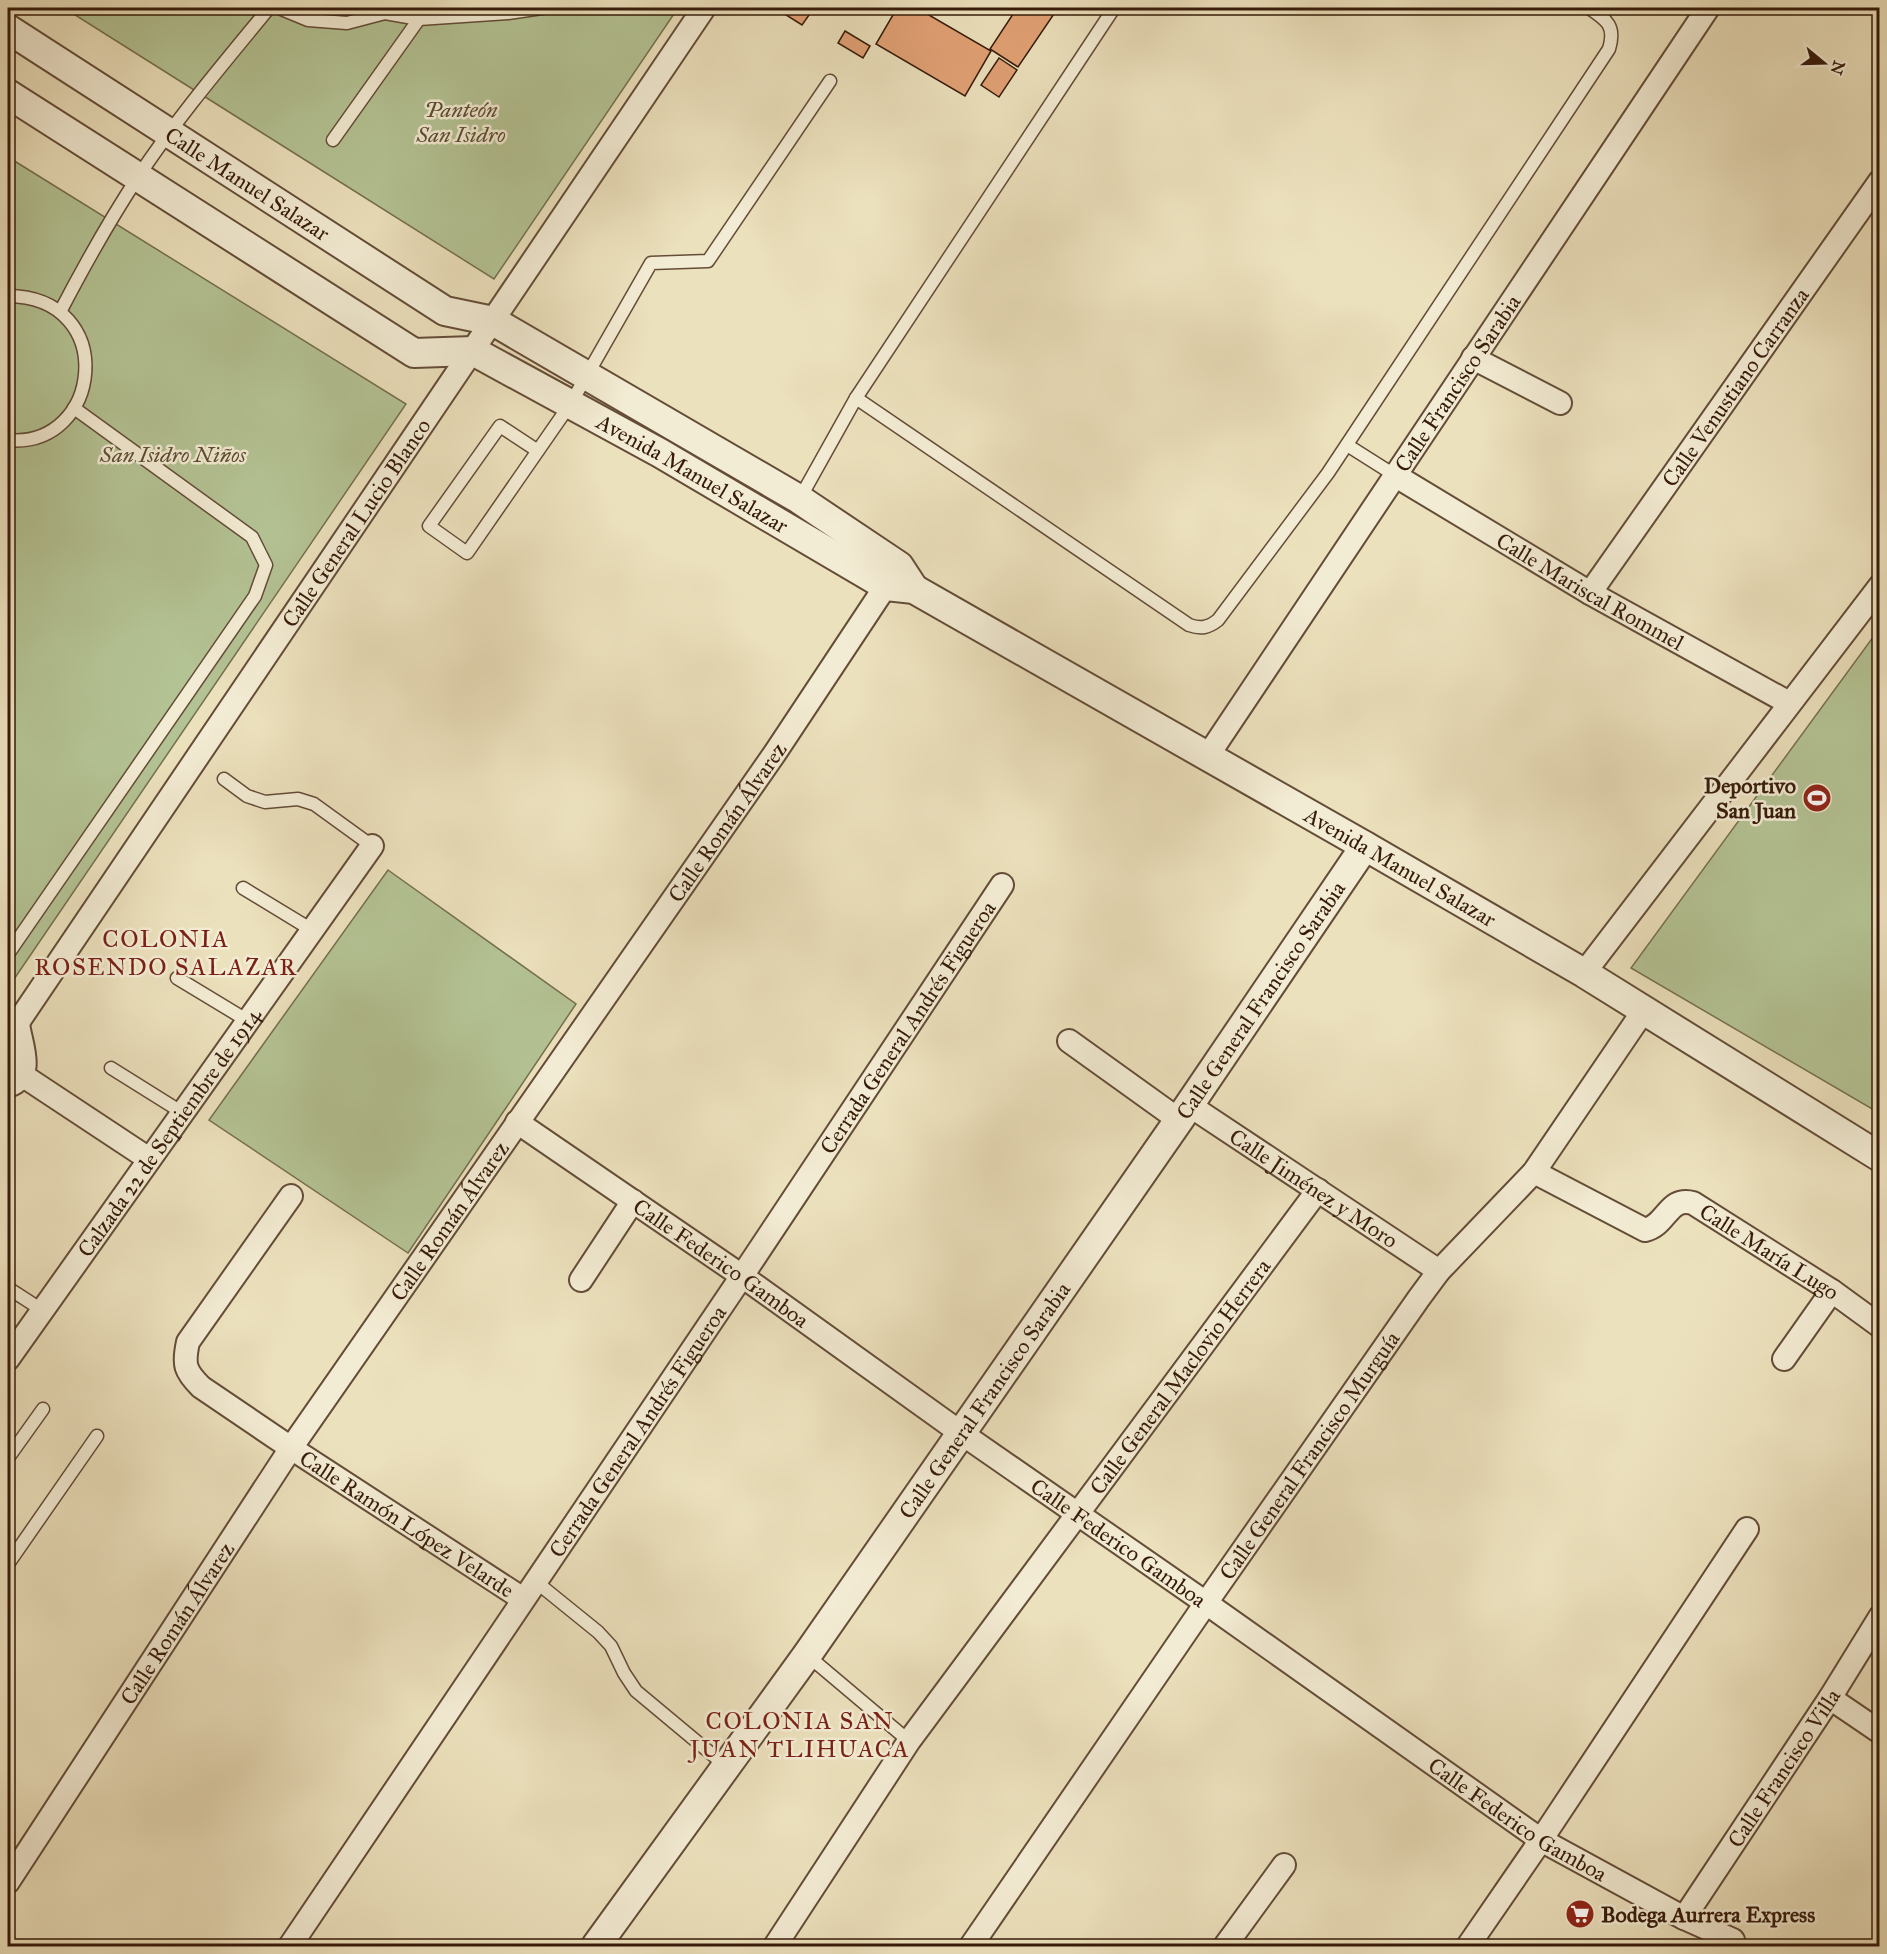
<svg xmlns="http://www.w3.org/2000/svg" width="1887" height="1954" font-family="'IM FELL Great Primer',serif">
<style>
.green{fill:#b4c394;stroke:#756f4f;stroke-width:1.5}
.building{fill:#e1a175;stroke:#361b0a;stroke-width:1.5}
.lines{fill:none;stroke-linecap:round;stroke-linejoin:round}
.service-casing{stroke:#644c37;stroke-width:15}
.minor-casing{stroke:#644c37;stroke-width:26}
.tertiary-casing{stroke:#644c37;stroke-width:32}
.service{stroke:#f3ecd4;stroke-width:12}
.minor{stroke:#f3ecd4;stroke-width:22}
.tertiary{stroke:#f3ecd4;stroke-width:28}
.labels{text-anchor:middle;dominant-baseline:central;stroke-width:5;stroke-linejoin:round;paint-order:stroke}
.park-label{font-size:22px;font-style:italic;fill:#5c4d33;stroke:#f3ecd4}
.street-label{font-size:22px;fill:#361b0a;stroke:#f3ecd4}
.poi-label{font-size:22px;font-weight:bold;fill:#361b0a;stroke:#f3ecd4;text-anchor:end}
.neighbourhood-label{font-size:24px;letter-spacing:1.5px;fill:#7a1f14;stroke:#f3ecd4}
</style>
<rect width="100%" height="100%" fill="#ece1bd"/>
<filter id="stains"><feTurbulence type="fractalNoise" baseFrequency=".00333" numOctaves="4"/><feColorMatrix values="0 0 0 0 .2 0 0 0 0 .09 0 0 0 0 .02 0 0 0 .5 -.17"/></filter>
<radialGradient id="worn" r=".72"><stop offset=".6" stop-color="#630" stop-opacity="0"/><stop offset="1" stop-color="#630" stop-opacity=".3"/></radialGradient>
<!-- green -->
<g class="green">
<polygon points="64,8 678,8 494,279"/>
<polygon points="8,157 406,404 8,988"/>
<polygon points="1879,629 1879,1113 1631,968"/>
<polygon points="388,870 576,1004 408,1253 209,1120"/>
</g>
<!-- building -->
<g class="building">
<polygon points="775,8 814,8 802,25"/>
<polygon points="897,8 917,8 991,51 965,96 876,44"/>
<polygon points="1017,8 1058,8 1018,67 990,49"/>
<polygon points="845,31 870,46 863,58 838,43"/>
<polygon points="999,58 1017,70 999,97 981,85"/>
</g>
<g class="lines">
<!-- service casing -->
<g class="service-casing">
<g id="service">
<polyline points="279,8 308,20 347,23 385,13 390,9"/>
<polyline points="385,13 419,19 508,13 542,8"/>
<polyline points="333,140 419,19"/>
<path d="M8,296C120,297 102,449 8,440"/>
<path d="M60,312C84,266 109,221 138,177C177,118 224,63 269,8"/>
<path d="M856,398L1189,625C1201,629 1208,628 1218,620L1328,473L1609,49C1616,26 1607,20 1589,8"/>
<polyline points="1347,445 1396,476"/>
<polyline points="538,451 500,426 429,526 467,553 571,403 651,263 708,261 830,81"/>
<polyline points="799,500 856,398 1114,8"/>
<polyline points="224,779 247,796 265,802 298,799 314,804 372,846"/>
<polyline points="243,888 312,930"/>
<polyline points="8,954 255,596 266,565 252,537 74,408"/>
<polyline points="177,978 248,1021"/>
<polyline points="111,1068 183,1113"/>
<polyline points="8,1288 42,1310"/>
<polyline points="8,1458 43,1409"/>
<polyline points="8,1564 97,1436"/>
<polyline points="535,1581 598,1632 611,1646 624,1673 636,1691 726,1766"/>
<polyline points="807,1655 909,1741"/>
</g>
</g>
<!-- minor casing -->
<g class="minor-casing">
<g id="minor">
<polyline points="1473,358 1560,403"/>
<path id="s1" d="M1396,476L1590,593L1789,703"/>
<path id="s2" d="M1590,593L1880,181"/>
<path id="s3" d="M1207,757L1708,8"/>
<polyline points="1584,973 1880,586"/>
<path id="s4" d="M8,1037L704,8"/>
<polyline points="1069,1041 1179,1120"/>
<polyline points="22,1075 149,1159"/>
<path d="M8,1086C37,1076 20,1044 18,1023"/>
<path id="s5" d="M1189,1105L1439,1271"/>
<path id="s6" d="M517,1122L742,1276L961,1433L1206,1603L1541,1840L1684,1918L1733,1940"/>
<path id="s7" d="M1534,1172L1645,1230C1667,1225 1668,1196 1693,1203L1832,1291L1880,1326"/>
<path id="s8" d="M291,1196L188,1342C183,1365 185,1371 201,1387L291,1448L523,1599"/>
<polyline points="581,1280 633,1201"/>
<path id="s9" d="M8,1359L372,846"/>
<polyline points="1784,1359 1832,1291"/>
<polyline points="1830,1698 1880,1732"/>
<path id="s10" d="M8,1882L291,1448L775,753L895,572"/>
<path id="s11" d="M1684,1918L1830,1698L1880,1617"/>
<path id="s12" d="M290,1946L742,1276L1002,885"/>
<path id="s13" d="M775,1946L909,1741L1318,1190"/>
<path id="s14" d="M971,1946L1206,1603L1419,1298L1439,1271L1534,1172L1644,1010"/>
<polyline points="1225,1946 1284,1865"/>
<polyline points="1468,1946 1541,1840 1747,1529"/>
</g>
</g>
<!-- tertiary casing -->
<g class="tertiary-casing">
<g id="tertiary">
<path id="s15" d="M8,29L445,311L493,321L799,499L899,566L914,589"/>
<path id="s16" d="M8,94L414,353L473,351L660,453L886,586L914,589L1365,846L1584,973L1880,1157"/>
<path id="s17" d="M596,1946L807,1655L1179,1120L1365,846"/>
</g>
</g>
<!-- service -->
<use href="#service" class="service"/>
<!-- minor -->
<use href="#minor" class="minor"/>
<!-- tertiary -->
<use href="#tertiary" class="tertiary"/>
</g>
<!-- icons -->
<defs>
<g id="stadium-disc" transform="scale(1.5)"><circle r="9.5" fill="#8f2418" stroke="#f3ecd4"/><path d="M0-5a6.5 5 0 1 0 0 10a6.5 5 0 1 0 0-10ZM-3.5-1.8h7v3.6h-7Z" fill="#fff"/></g>
<g id="supermarket-disc" transform="scale(1.5)"><circle r="9.5" fill="#8f2418" stroke="#f3ecd4"/><path d="M-6-5.5h2.5l.6 2H6L4.5 2H-2.5L-4.4-4H-6ZM-1.5 3.2a1.3 1.3 0 1 0 .1 0ZM3 3.2a1.3 1.3 0 1 0 .1 0Z" fill="#fff"/></g>
</defs>
<g fill-rule="evenodd">
<use href="#stadium-disc" x="1817" y="798"/>
<use href="#supermarket-disc" x="1580" y="1914"/>
</g>
<g class="labels">
<!-- park labels -->
<g class="park-label">
<text x="461" y="109">Panteón<tspan x="461" dy="25">San Isidro</tspan></text>
<text x="173" y="454">San Isidro Niños</text>
</g>
<!-- street labels -->
<g class="street-label">
<text stroke="none"><textPath href="#s15" startOffset="285">Calle Manuel Salazar</textPath></text>
<text stroke="none"><textPath href="#s3" startOffset="450">Calle Francisco Sarabia</textPath></text>
<text stroke="none"><textPath href="#s2" startOffset="252">Calle Venustiano Carranza</textPath></text>
<text stroke="none"><textPath href="#s16" startOffset="792">Avenida Manuel Salazar</textPath></text>
<text stroke="none"><textPath href="#s4" startOffset="621">Calle General Lucio Blanco</textPath></text>
<text stroke="none"><textPath href="#s1" startOffset="226">Calle Mariscal Rommel</textPath></text>
<text stroke="none"><textPath href="#s10" startOffset="1281">Calle Román Álvarez</textPath></text>
<text stroke="none"><textPath href="#s16" startOffset="1604">Avenida Manuel Salazar</textPath></text>
<text stroke="none"><textPath href="#s17" startOffset="1156">Calle General Francisco Sarabia</textPath></text>
<text stroke="none"><textPath href="#s12" startOffset="1107">Cerrada General Andrés Figueroa</textPath></text>
<text stroke="none"><textPath href="#s9" startOffset="278">Calzada 22 de Septiembre de 1914</textPath></text>
<text stroke="none"><textPath href="#s5" startOffset="150">Calle Jiménez y Moro</textPath></text>
<text stroke="none"><textPath href="#s10" startOffset="795">Calle Román Álvarez</textPath></text>
<text stroke="none"><textPath href="#s7" startOffset="274">Calle María Lugo</textPath></text>
<text stroke="none"><textPath href="#s6" startOffset="248">Calle Federico Gamboa</textPath></text>
<text stroke="none"><textPath href="#s13" startOffset="699">Calle General Maclovio Herrera</textPath></text>
<text stroke="none"><textPath href="#s17" startOffset="670">Calle General Francisco Sarabia</textPath></text>
<text stroke="none"><textPath href="#s12" startOffset="621">Cerrada General Andrés Figueroa</textPath></text>
<text stroke="none"><textPath href="#s14" startOffset="596">Calle General Francisco Murguía</textPath></text>
<text stroke="none"><textPath href="#s8" startOffset="476">Calle Ramón López Velarde</textPath></text>
<text stroke="none"><textPath href="#s6" startOffset="734">Calle Federico Gamboa</textPath></text>
<text stroke="none"><textPath href="#s10" startOffset="309">Calle Román Álvarez</textPath></text>
<text stroke="none"><textPath href="#s11" startOffset="180">Calle Francisco Villa</textPath></text>
<text stroke="none"><textPath href="#s6" startOffset="1220">Calle Federico Gamboa</textPath></text>
</g>
<!-- poi labels -->
<g class="poi-label">
<text x="1796" y="785">Deportivo<tspan x="1796" dy="25">San Juan</tspan></text>
<text x="1601" y="1914" text-anchor="start">Bodega Aurrera Express</text>
</g>
<!-- neighbourhood labels -->
<g class="neighbourhood-label">
<text x="166" y="939">COLONIA<tspan x="166" dy="28">ROSENDO SALAZAR</tspan></text>
<text x="800" y="1721">COLONIA SAN<tspan x="800" dy="28">JUAN TLIHUACA</tspan></text>
</g>
</g>
<!-- margin -->
<rect width="1887" height="1954" fill="none" stroke="#ece1bd" stroke-width="30"/>
<rect x="9" y="9" width="1869" height="1936" fill="none" stroke="#361b0a" stroke-width="3"/>
<rect x="15" y="15" width="1857" height="1924" fill="none" stroke="#361b0a" stroke-width="1.5"/>
<!-- north arrow -->
<g transform="translate(1824 63) rotate(109)" stroke="#f3ecd4" stroke-width="4.5" paint-order="stroke">
<path d="M0-4.5L10 22L0 15L-10 22Z" fill="#361b0a"/>
<text y="-9" font-size="16" font-weight="bold" text-anchor="middle" fill="#361b0a">N</text>
</g>
<rect width="100%" height="100%" filter="url(#stains)"/>
<rect width="100%" height="100%" fill="url(#worn)"/>
</svg>
